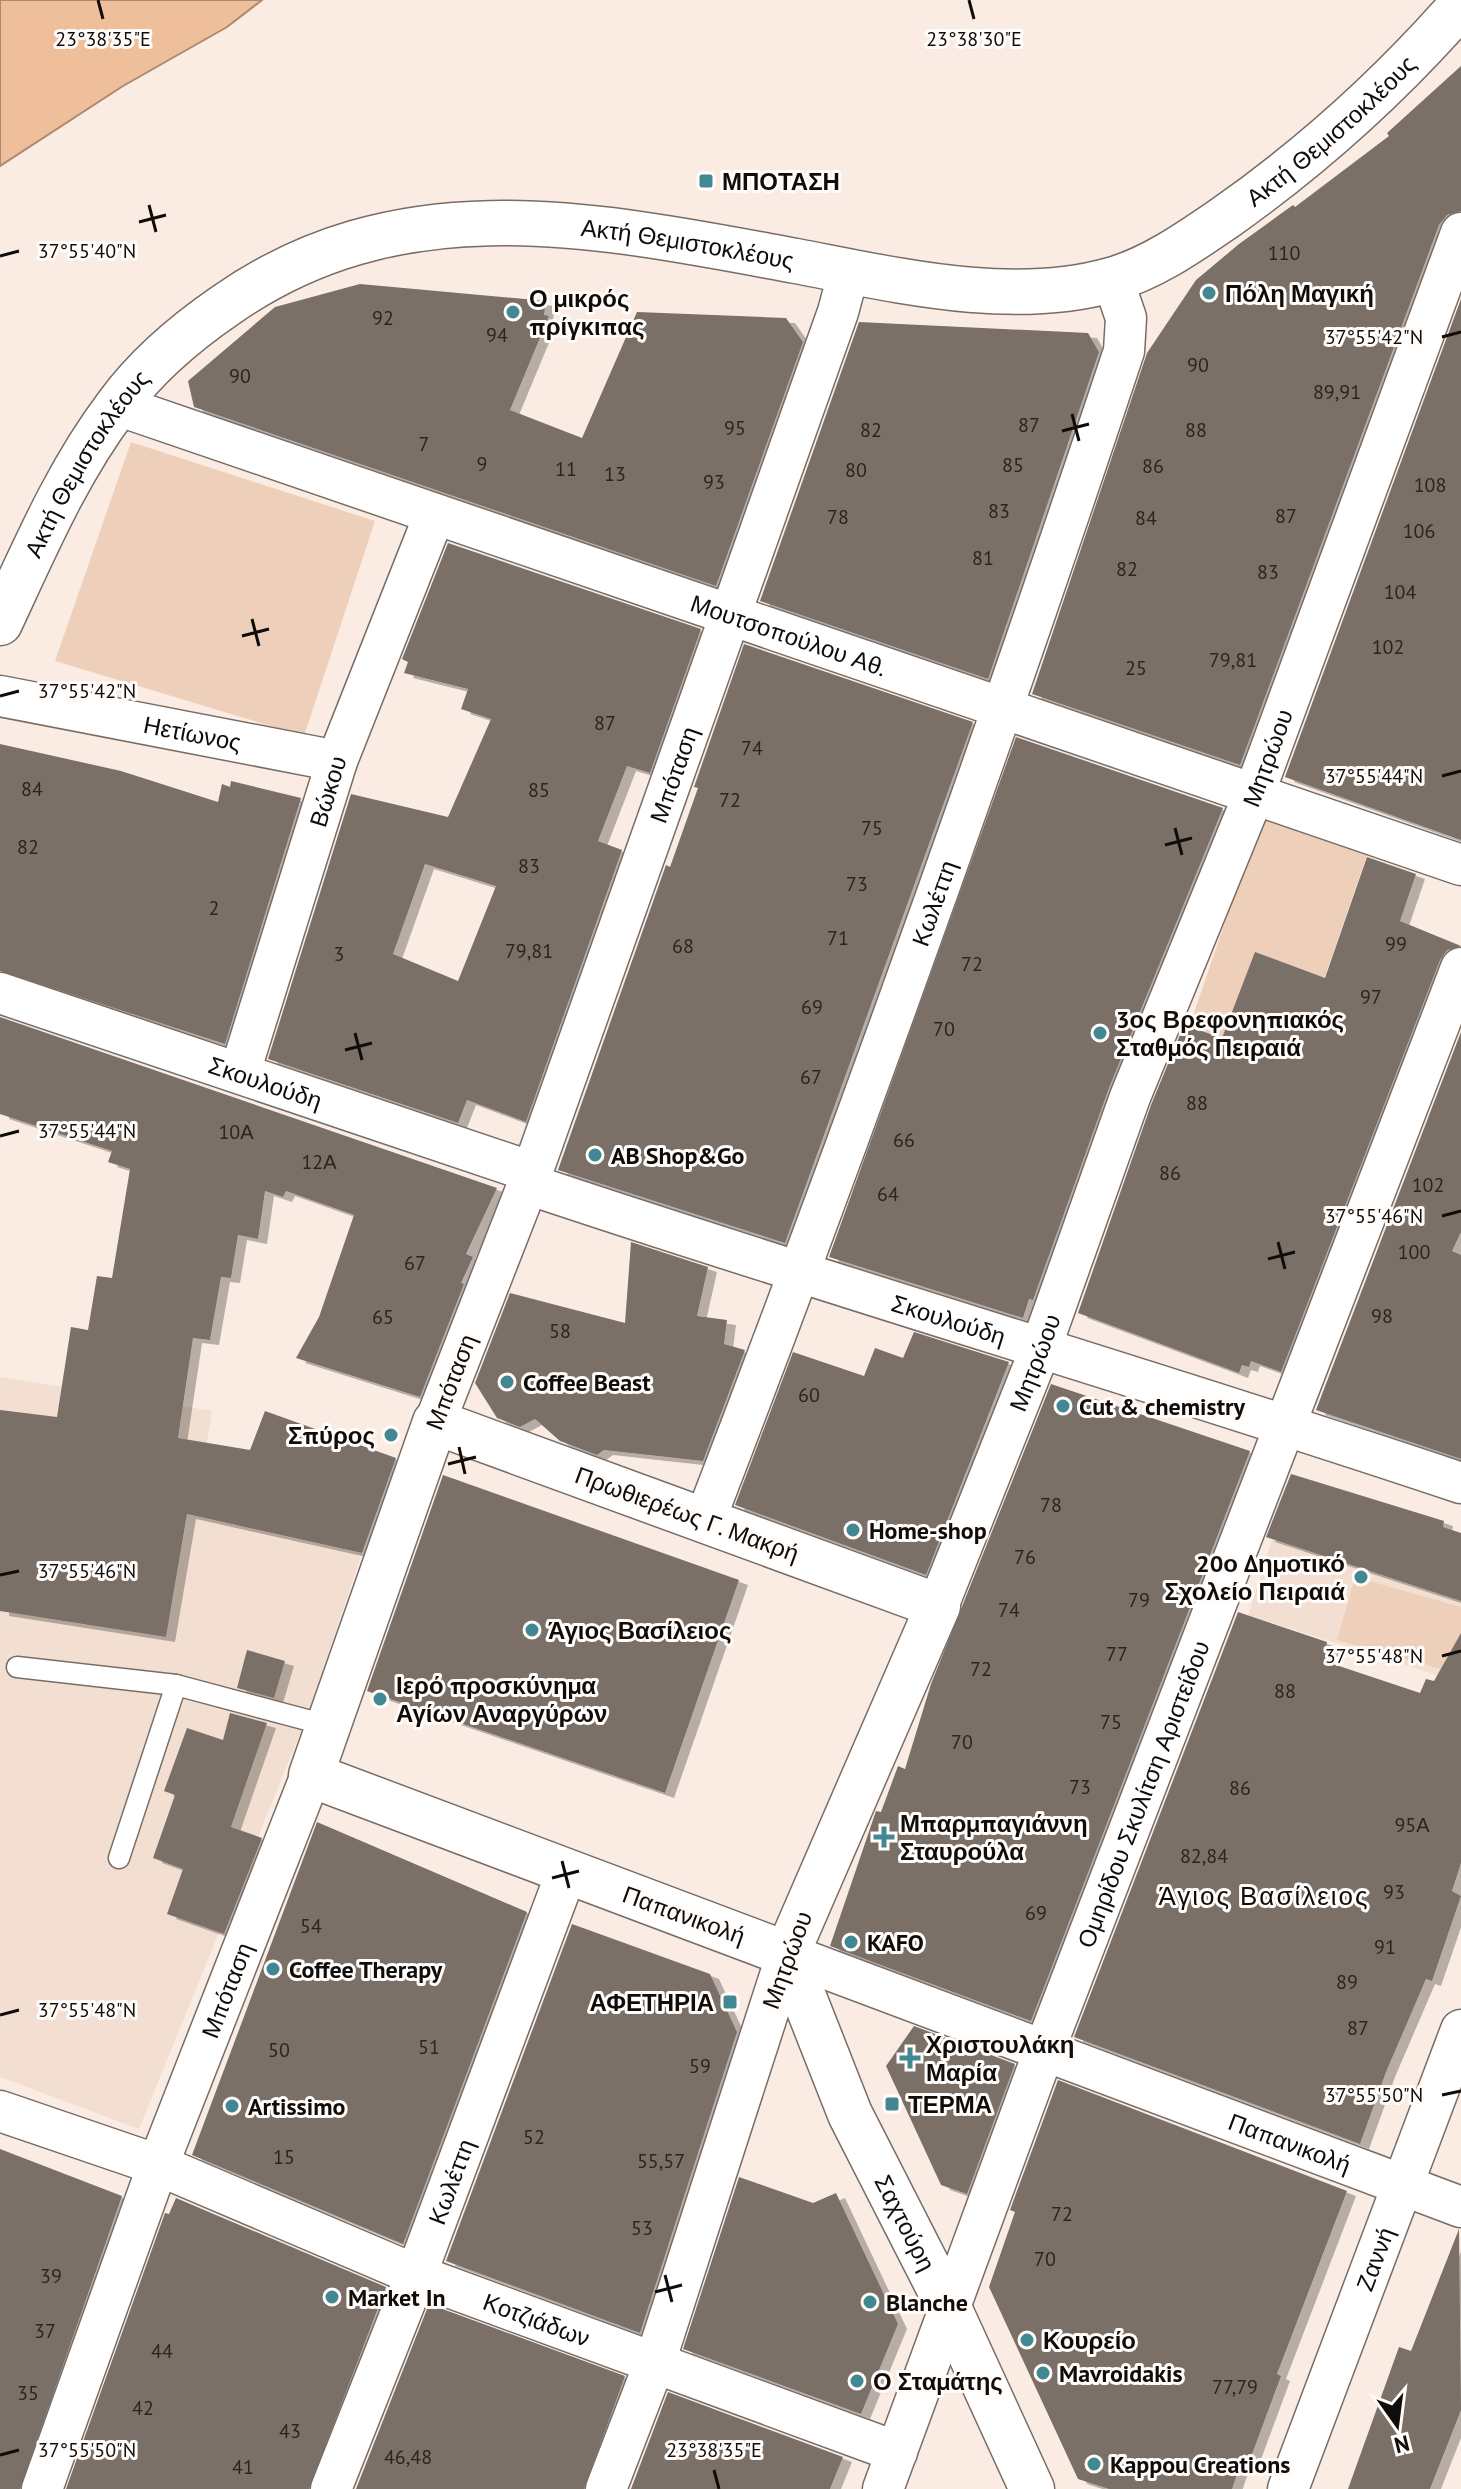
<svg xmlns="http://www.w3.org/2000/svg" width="1461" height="2489" font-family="'PT Sans',sans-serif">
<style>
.built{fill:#f3dfd1}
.green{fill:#eed0ba}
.water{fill:#efbf9c;stroke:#ac8970;stroke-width:2}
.building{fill:#7a6f67;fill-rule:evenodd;filter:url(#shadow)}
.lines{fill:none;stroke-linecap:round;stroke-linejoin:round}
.service-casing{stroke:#786d65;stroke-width:23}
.minor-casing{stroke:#786d65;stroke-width:43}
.tertiary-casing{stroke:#786d65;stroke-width:47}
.secondary-casing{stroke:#786d65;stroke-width:47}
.service{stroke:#fff;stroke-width:20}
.minor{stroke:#fff;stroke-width:40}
.tertiary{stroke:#fff;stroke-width:44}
.secondary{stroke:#fff;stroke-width:44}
.ticks{fill:none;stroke:#100c09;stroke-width:3}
.poi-dot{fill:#428893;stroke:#fffcfa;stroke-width:3}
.labels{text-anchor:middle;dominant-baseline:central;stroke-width:6;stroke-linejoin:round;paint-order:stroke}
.number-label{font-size:20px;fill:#2a2520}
.street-label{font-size:24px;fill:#100c09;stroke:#fffcfa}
.poi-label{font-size:24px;font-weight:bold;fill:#100c09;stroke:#fffcfa;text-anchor:start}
.neighbourhood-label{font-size:26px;letter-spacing:2px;fill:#100c09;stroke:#fffcfa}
.ticks-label{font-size:20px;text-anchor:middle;fill:#100c09;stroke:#fffcfa;stroke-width:6;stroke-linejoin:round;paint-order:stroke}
</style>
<defs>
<filter id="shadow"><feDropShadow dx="9" dy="5" stdDeviation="0" flood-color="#0004"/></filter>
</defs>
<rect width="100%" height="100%" fill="#faece3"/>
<!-- built -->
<g class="built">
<polygon points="0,1377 212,1411 195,1515 362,1553 306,1719 139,2129 0,2077"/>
<polygon points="1293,1474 1444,1521 1443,1527 1461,1533 1461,1683 1248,1615"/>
</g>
<!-- green -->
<g class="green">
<polygon points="131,442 375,521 304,736 55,661"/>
<polygon points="1261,818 1367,855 1303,1040 1254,1050 1189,1027"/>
<polygon points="1355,1577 1461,1607 1461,1635 1451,1672 1337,1640"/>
</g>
<!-- water -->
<polygon class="water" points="0,0 262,0 227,27 123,86 0,166"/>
<!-- building -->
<g class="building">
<polygon points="1461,66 1461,211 1447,215 1439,225 1240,765 1032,694 1147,353 1196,280 1239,244 1293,205 1295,207 1389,136 1387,133"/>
<polygon points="360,284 546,301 544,315 549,316 510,410 582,438 637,312 786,318 803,342 716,586 194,407 188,381 275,307"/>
<polygon points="1461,299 1461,840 1285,777"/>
<polygon points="859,322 1088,333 1099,352 988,679 760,601"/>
<path d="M448,543L701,629L650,773L627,766L598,841L622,850L526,1122L467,1100L458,1123L268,1059L351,794L448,817L491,719L461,709L468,689L404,673L408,662L402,659ZM425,864L496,886L458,981L393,954Z"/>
<polygon points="744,644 973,722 785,1243 558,1170 666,865 670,867 698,788 694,787"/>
<polygon points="1016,737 1223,808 1109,1088 1033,1300 1029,1299 1023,1318 829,1257"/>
<polygon points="0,744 121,771 218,802 222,784 230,787 231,781 301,798 225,1044 0,971"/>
<polygon points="1367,857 1416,874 1400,921 1461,946 1447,950 1440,960 1281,1372 1251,1361 1249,1367 1242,1365 1239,1373 1078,1313 1151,1105 1184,1025 1222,1038 1255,952 1325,978"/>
<polygon points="0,1017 497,1188 466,1254 473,1257 461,1283 464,1284 420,1397 296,1358 319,1317 354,1215 286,1191 283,1197 265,1191 258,1239 238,1235 231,1278 221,1277 210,1340 193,1338 178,1438 250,1450 265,1411 396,1458 362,1553 187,1514 166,1637 0,1611 0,1410 57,1417 71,1327 88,1330 97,1276 112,1278 130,1169 108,1162 112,1151 0,1114"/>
<polygon points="1461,1032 1461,1232 1452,1251 1461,1255 1461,1459 1316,1410"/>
<polygon points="631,1242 708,1267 697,1316 727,1320 724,1344 745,1350 703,1461 604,1450 597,1455 560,1441 535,1419 520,1427 497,1418 475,1383 510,1293 625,1323"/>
<polygon points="914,1332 1009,1362 926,1575 735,1505 793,1352 864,1376 875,1348 903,1358"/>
<polygon points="1051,1384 1250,1451 1031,2021 830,1946 876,1811 881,1812 898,1766 905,1769 931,1684"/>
<polygon points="1291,1474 1444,1521 1443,1527 1461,1533 1461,1601 1266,1537"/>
<polygon points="443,1475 739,1580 665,1793 367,1691"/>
<polygon points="1238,1612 1327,1642 1326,1647 1331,1648 1327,1662 1420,1693 1426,1679 1434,1681 1461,1633 1461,1863 1452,1891 1461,1896 1432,1981 1426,1979 1386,2072 1360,2144 1074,2037"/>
<polygon points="247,1650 285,1661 274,1698 237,1688"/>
<polygon points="230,1713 267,1723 231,1827 262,1838 224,1934 167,1914 183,1869 153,1858 175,1795 164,1791 187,1728 223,1740"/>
<polygon points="317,1822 527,1912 403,2244 192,2155"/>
<polygon points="572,1924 710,1974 737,2032 640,2333 446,2261"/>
<polygon points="914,2026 1015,2064 967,2194 941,2185 886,2066"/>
<polygon points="1058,2080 1347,2191 1277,2374 1281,2376 1251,2457 1244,2454 1232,2489 1109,2489 1078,2479 989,2287 1015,2212 1010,2210"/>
<polygon points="0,2149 122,2196 20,2489 0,2489"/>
<polygon points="739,2177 813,2203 836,2193 898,2324 861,2414 683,2349"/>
<polygon points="176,2198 386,2287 309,2489 66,2489 165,2213 169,2214"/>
<polygon points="1459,2229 1461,2410 1430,2489 1348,2489 1399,2347 1411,2351"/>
<polygon points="429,2304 625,2376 584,2489 356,2489"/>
<polygon points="668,2392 843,2457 830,2489 631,2489"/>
</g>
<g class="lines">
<!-- service casing -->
<g class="service-casing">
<g id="service">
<polyline points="17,1667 176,1685"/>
<polyline points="119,1858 176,1685 326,1725"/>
</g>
</g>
<!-- minor casing -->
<g class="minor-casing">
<g id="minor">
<path id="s1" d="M117,405L1461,865"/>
<path id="s2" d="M0,696L337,761"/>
<path id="s3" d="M0,993L532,1172"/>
<path id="s4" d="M240,1072L337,761L434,516"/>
<path id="s5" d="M528,1184C838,1288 1151,1379 1461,1483"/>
<path id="s6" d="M435,1422L528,1184L838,312L849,271"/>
<path id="s7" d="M705,1520C854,1133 993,744 1124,351L1126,318L1113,280"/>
<path id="s8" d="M938,1606L1040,1350L1130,1097L1254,794L1461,233"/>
<path id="s9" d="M0,2111L158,2165L416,2275L897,2452"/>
<path id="s10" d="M42,2489L158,2165L311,1775"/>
<path id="s11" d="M331,2489L416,2275L567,1871"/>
<path id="s12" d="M606,2489L655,2362L787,1954L1461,2207"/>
<path id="s13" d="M883,2489L1044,2051L1461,968"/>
<path id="s14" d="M1288,2489L1461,2030"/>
</g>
</g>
<!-- tertiary casing -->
<g class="tertiary-casing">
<g id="tertiary">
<polygon points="435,1422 938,1606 787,1954 311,1775"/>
<path id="s15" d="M787,1954L850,2114L950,2310L1032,2489"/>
</g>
</g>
<!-- secondary casing -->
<g class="secondary-casing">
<g id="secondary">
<path id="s16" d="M0,623C35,548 67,472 117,406C147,365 185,333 226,305C403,181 599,225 796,261C896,280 1011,308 1111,280C1153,268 1191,241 1226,217C1314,155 1391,85 1461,5"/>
</g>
</g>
<!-- service -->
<use href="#service" class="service"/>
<!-- minor -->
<use href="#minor" class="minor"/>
<!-- tertiary -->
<use href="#tertiary" class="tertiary"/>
<!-- secondary -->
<use href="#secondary" class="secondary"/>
</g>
<!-- ticks -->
<path class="ticks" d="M98,0L103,19M969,0L974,19M149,205L156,232M139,222L166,215M0,256L19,251M1442,337L1461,332M1072,414L1079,441M1062,431L1089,424M252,619L259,646M242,636L269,629M0,696L19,691M1442,776L1461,771M1175,828L1182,855M1165,845L1192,838M355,1033L362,1060M345,1050L372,1043M0,1136L19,1131M1442,1216L1461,1211M1278,1242L1285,1269M1268,1259L1295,1252M459,1447L465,1474M448,1464L476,1457M0,1575L19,1571M1442,1656L1461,1651M562,1861L569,1888M552,1878L579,1871M0,2015L19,2010M1442,2095L1461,2091M665,2275L672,2302M655,2292L682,2285M0,2455L19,2450M714,2470L719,2489"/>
<!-- markers -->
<g class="poi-dot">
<rect x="698" y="173" width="16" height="16" rx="4"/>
<circle cx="1209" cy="293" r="8"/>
<circle cx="513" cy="312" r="8"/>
<circle cx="1100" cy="1033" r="8"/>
<circle cx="595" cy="1155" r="8"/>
<circle cx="507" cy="1382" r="8"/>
<circle cx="1063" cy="1406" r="8"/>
<circle cx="391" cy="1435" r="8"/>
<circle cx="853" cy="1530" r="8"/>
<circle cx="1361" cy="1577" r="8"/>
<circle cx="532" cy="1630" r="8"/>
<circle cx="380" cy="1699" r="8"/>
<path d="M880 1825h8v8h8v8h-8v8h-8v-8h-8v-8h8z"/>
<circle cx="851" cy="1942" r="8"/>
<circle cx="273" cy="1969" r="8"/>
<rect x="722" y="1994" width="16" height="16" rx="4"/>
<path d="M906 2046h8v8h8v8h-8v8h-8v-8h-8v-8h8z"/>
<rect x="884" y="2096" width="16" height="16" rx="4"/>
<circle cx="232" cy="2106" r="8"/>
<circle cx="332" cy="2297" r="8"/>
<circle cx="870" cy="2302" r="8"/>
<circle cx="1027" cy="2340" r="8"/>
<circle cx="1043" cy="2373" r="8"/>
<circle cx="857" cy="2381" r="8"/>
<circle cx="1094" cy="2464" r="8"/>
</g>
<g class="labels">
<!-- number labels -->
<g class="number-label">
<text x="1284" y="253">110</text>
<text x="383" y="318">92</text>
<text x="497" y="335">94</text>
<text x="1198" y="365">90</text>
<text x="240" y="376">90</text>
<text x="1337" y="392">89,91</text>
<text x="1029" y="425">87</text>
<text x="735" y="428">95</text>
<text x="871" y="430">82</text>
<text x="1196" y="430">88</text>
<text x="424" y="444">7</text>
<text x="482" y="464">9</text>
<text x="1013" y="465">85</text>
<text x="1153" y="466">86</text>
<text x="566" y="469">11</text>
<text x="856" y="470">80</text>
<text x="615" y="474">13</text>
<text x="714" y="482">93</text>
<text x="1430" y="485">108</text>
<text x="999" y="511">83</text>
<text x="1286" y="516">87</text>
<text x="838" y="517">78</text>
<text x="1146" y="518">84</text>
<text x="1419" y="531">106</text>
<text x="983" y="558">81</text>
<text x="1127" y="569">82</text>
<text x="1268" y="572">83</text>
<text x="1400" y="592">104</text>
<text x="1388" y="647">102</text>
<text x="1233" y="660">79,81</text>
<text x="1136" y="668">25</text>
<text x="605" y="723">87</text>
<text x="752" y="748">74</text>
<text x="32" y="789">84</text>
<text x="539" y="790">85</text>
<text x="730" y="800">72</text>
<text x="872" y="828">75</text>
<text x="28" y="847">82</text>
<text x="529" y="866">83</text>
<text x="857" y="884">73</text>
<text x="214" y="908">2</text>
<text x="838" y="938">71</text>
<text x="1396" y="944">99</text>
<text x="683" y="946">68</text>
<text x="529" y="951">79,81</text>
<text x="339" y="954">3</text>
<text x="972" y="964">72</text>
<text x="1371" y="997">97</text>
<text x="812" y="1007">69</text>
<text x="944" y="1029">70</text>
<text x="811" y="1077">67</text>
<text x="1197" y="1103">88</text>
<text x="236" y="1132">10Α</text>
<text x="904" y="1140">66</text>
<text x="319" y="1162">12Α</text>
<text x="1170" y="1173">86</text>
<text x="1428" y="1185">102</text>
<text x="888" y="1194">64</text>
<text x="1414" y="1252">100</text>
<text x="415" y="1263">67</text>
<text x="1382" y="1316">98</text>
<text x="383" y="1317">65</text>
<text x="560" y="1331">58</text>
<text x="809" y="1395">60</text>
<text x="1051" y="1505">78</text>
<text x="1025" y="1557">76</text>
<text x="1139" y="1600">79</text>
<text x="1009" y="1610">74</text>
<text x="1117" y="1654">77</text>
<text x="981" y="1669">72</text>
<text x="1285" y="1691">88</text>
<text x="1111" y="1722">75</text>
<text x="962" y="1742">70</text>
<text x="1080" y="1787">73</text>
<text x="1240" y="1788">86</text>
<text x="1412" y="1825">95Α</text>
<text x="1204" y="1856">82,84</text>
<text x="1394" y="1892">93</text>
<text x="1036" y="1913">69</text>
<text x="311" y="1926">54</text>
<text x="1385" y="1947">91</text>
<text x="1347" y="1982">89</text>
<text x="1358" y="2028">87</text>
<text x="429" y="2047">51</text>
<text x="279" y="2050">50</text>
<text x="700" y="2066">59</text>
<text x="534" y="2137">52</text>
<text x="284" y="2157">15</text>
<text x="661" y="2161">55,57</text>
<text x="1062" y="2214">72</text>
<text x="642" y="2228">53</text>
<text x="1045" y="2259">70</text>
<text x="51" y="2276">39</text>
<text x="45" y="2331">37</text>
<text x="162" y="2351">44</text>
<text x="1235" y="2387">77,79</text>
<text x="28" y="2393">35</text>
<text x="143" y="2408">42</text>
<text x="290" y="2431">43</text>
<text x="408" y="2457">46,48</text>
<text x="243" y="2467">41</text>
</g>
<!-- street labels -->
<g class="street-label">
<text stroke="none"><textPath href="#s16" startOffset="1572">Ακτή Θεμιστοκλέους</textPath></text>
<text stroke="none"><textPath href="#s16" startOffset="876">Ακτή Θεμιστοκλέους</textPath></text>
<text stroke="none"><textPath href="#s16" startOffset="182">Ακτή Θεμιστοκλέους</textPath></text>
<text stroke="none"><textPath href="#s1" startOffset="710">Μουτσοπούλου Αθ.</textPath></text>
<text stroke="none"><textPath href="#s2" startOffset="196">Ηετίωνος</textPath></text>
<text stroke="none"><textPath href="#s8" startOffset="910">Μητρώου</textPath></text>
<text stroke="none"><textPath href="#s6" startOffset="690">Μπόταση</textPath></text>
<text stroke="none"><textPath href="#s4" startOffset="294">Βώκου</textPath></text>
<text stroke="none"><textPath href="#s7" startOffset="658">Κωλέττη</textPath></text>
<text stroke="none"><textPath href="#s3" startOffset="280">Σκουλούδη</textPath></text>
<text stroke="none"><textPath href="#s5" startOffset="442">Σκουλούδη</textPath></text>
<text stroke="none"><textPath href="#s8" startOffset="262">Μητρώου</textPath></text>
<text transform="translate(451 1382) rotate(-69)">Μπόταση</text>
<text transform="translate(687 1514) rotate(20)">Πρωθιερέως Γ. Μακρή</text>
<text stroke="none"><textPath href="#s13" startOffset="742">Ομηρίδου Σκυλίτση Αριστείδου</textPath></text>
<text transform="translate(684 1915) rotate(20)">Παπανικολή</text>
<text transform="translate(787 1960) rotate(-70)">Μητρώου</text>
<text stroke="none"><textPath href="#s10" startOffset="532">Μπόταση</textPath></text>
<text stroke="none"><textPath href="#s12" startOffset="1102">Παπανικολή</textPath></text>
<text stroke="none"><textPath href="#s11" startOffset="330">Κωλέττη</textPath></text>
<text stroke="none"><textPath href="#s15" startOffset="294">Σαχτούρη</textPath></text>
<text stroke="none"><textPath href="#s14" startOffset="246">Ζαννή</textPath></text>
<text stroke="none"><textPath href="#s9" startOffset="576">Κοτζιάδων</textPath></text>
</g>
<!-- poi labels -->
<g class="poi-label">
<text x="722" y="181">ΜΠΟΤΑΣΗ</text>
<text x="1225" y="293">Πόλη Μαγική</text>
<text x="529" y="298">Ο μικρός<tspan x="529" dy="28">πρίγκιπας</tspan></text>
<text x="1116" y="1019">3ος Βρεφονηπιακός<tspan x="1116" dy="28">Σταθμός Πειραιά</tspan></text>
<text x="611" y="1155">AB Shop&amp;Go</text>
<text x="523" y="1382">Coffee Beast</text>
<text x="1079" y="1406">Cut &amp; chemistry</text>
<text x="375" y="1435" text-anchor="end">Σπύρος</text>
<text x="869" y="1530">Home-shop</text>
<text x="1345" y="1563" text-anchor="end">20ο Δημοτικό<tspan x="1345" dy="28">Σχολείο Πειραιά</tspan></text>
<text x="548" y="1630">Άγιος Βασίλειος</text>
<text x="396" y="1685">Ιερό προσκύνημα<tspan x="396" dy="28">Αγίων Αναργύρων</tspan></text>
<text x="900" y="1823">Μπαρμπαγιάννη<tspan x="900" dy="28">Σταυρούλα</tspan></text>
<text x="867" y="1942">KAFO</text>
<text x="289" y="1969">Coffee Therapy</text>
<text x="714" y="2002" text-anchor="end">ΑΦΕΤΗΡΙΑ</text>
<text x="926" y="2044">Χριστουλάκη<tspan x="926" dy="28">Μαρία</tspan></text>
<text x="908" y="2104">ΤΕΡΜΑ</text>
<text x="248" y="2106">Artissimo</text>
<text x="348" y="2297">Market In</text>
<text x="886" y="2302">Blanche</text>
<text x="1043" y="2340">Κουρείο</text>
<text x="1059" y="2373">Mavroidakis</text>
<text x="873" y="2381">Ο Σταμάτης</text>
<text x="1110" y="2464">Kappou Creations</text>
</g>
<!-- neighbourhood labels -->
<g class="neighbourhood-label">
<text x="1264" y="1895">Άγιος Βασίλειος</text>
</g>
</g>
<g class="ticks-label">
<text x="974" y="46">23°38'30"E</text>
<text x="103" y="46">23°38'35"E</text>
<text x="87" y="258">37°55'40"N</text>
<text x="1374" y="344">37°55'42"N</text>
<text x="87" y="698">37°55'42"N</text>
<text x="1374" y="783">37°55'44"N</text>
<text x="87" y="1138">37°55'44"N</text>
<text x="1374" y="1223">37°55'46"N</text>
<text x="87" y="1578">37°55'46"N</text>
<text x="1374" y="1663">37°55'48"N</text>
<text x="87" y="2017">37°55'48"N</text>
<text x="1374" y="2102">37°55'50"N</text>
<text x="714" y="2457">23°38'35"E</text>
<text x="87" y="2457">37°55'50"N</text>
</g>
<!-- north arrow -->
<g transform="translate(1397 2425) rotate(166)" stroke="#fffcfa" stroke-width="6" paint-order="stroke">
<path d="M0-6L14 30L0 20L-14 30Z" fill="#100c09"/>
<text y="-12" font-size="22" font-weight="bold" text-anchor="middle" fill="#100c09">N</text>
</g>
</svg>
